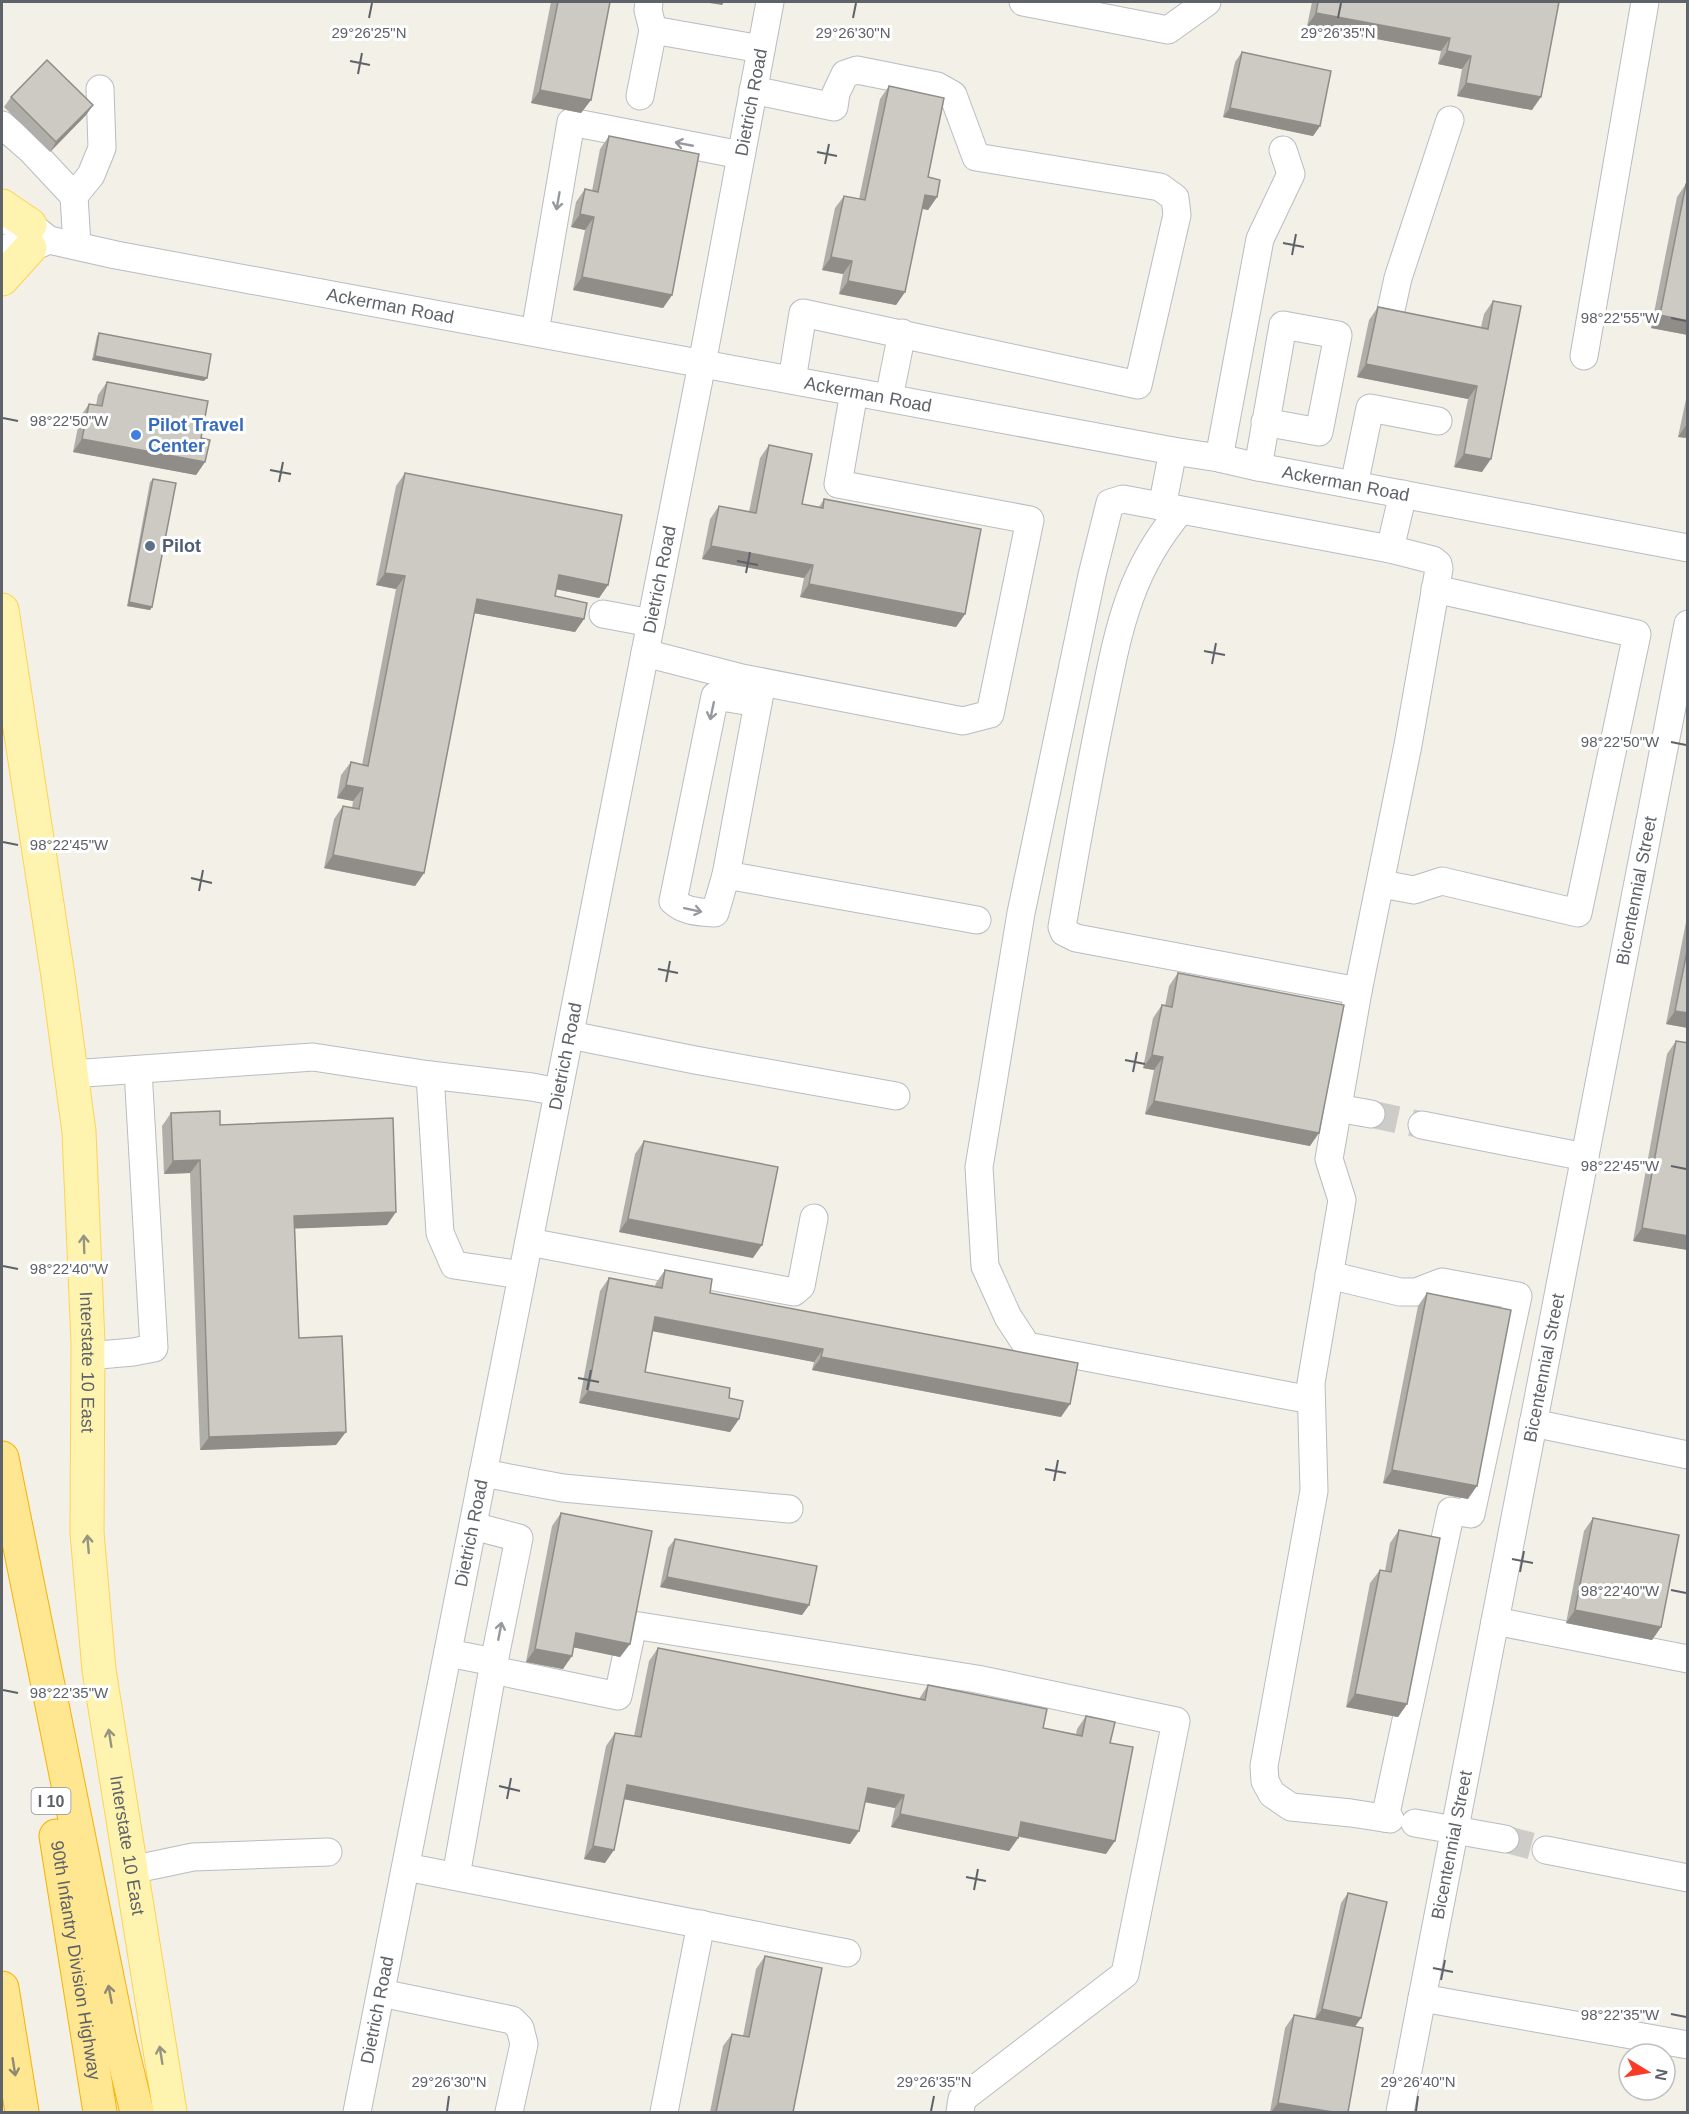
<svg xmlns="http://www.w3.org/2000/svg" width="1689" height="2114" font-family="Arial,sans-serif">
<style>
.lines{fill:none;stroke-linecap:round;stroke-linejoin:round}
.minor-tunnel{stroke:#cdccc8;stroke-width:27;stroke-dasharray:27 14;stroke-linecap:butt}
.minor-casing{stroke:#b9bcc1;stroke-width:29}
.major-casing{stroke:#fed353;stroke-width:35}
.highway-casing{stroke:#f9b100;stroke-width:35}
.minor{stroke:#fff;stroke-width:27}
.major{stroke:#fff4af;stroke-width:33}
.highway{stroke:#ffe691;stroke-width:33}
.wall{fill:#b0aea9}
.shaded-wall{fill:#908d89}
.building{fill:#cdcac4;stroke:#908d89;stroke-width:1.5}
.oneway{stroke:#96999e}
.oneway2{stroke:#969582}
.oneway3{stroke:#8e8a75}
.ticks{fill:none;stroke:#5e6269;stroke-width:2}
.shop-dot{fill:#3f7fe0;stroke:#fff;stroke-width:2}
.service-dot{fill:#5c6f8a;stroke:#fff;stroke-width:2}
.labels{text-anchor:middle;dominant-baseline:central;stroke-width:6;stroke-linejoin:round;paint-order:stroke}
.shield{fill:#fff;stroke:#8e9196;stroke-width:1.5}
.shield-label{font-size:16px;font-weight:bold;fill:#5e6269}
.street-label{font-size:18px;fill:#5e6269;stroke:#fff}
.shop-label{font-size:18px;font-weight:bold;fill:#366cbe;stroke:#fff;text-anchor:start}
.service-label{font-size:18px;font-weight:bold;fill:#4e5e75;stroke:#fff;text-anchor:start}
.ticks-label{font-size:15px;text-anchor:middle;fill:#5e6269;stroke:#fff;stroke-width:6;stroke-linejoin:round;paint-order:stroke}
</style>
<rect width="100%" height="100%" fill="#f2f0e7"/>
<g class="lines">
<!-- minor-tunnel -->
<g class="minor-tunnel">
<polyline points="1371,1114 1422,1125"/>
<polyline points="1505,1839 1546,1850"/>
</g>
<!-- minor casing -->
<g class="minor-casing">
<g id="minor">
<polyline points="649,2 648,10 653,30"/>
<polyline points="1023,2 1168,30 1207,2"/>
<polyline points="753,90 834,107 836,93 845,74 857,70 937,86 953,95 976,157 1160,187 1175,198 1177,215 1138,385 803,313 792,380"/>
<polyline points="640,96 653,30 761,49"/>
<polyline points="2,125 31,150 74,196 77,245"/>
<polyline points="74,196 91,175 102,148 100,89"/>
<path id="s1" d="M10,222L30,225L49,240L116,255L1173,451L1219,458L1258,467L1688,548"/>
<polyline points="2,248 30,248 42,243"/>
<polyline points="1388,324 1398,278 1450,120"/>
<polyline points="535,332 571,122 741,155"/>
<polyline points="1584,356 1645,2"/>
<polyline points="889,398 902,333"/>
<polyline points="1219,458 1260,239 1291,174 1283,150"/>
<polyline points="1258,467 1283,325 1338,335 1319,432 1265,422"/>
<polyline points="1354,485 1370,408 1438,421"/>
<polyline points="1162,507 1173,451"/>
<path d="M1181,510C1125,575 1117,640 1100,720C1086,789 1074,858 1062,927L1064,932L1076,938L1358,991L1408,745L1439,569L1438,564L1433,560L1390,549L1123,499L1110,503L1092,575L1021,913L979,1167L985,1266L1008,1317L1027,1346L1311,1400"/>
<polyline points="1390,549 1403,494"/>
<polyline points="603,614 651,623"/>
<polyline points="645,653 742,678 963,721 990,714 1030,520 838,484 854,392"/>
<polyline points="762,682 726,875 977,920"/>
<path d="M726,875L715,913C700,912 685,912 673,901L715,696L758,703"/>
<polyline points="1381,884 1414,890 1442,881 1578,913 1637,634 1435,589"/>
<polyline points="1358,991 1329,1159 1342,1200 1311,1383 1314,1491 1264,1766 1265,1781 1272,1794 1291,1807 1351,1813 1390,1819"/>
<polyline points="570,1035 695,1060 896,1096"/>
<polyline points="71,1074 313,1057 430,1075"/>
<polyline points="1337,1108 1371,1114"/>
<polyline points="1422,1125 1585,1157"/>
<polyline points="529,1242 794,1292 801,1286 814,1218"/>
<polyline points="522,1275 454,1265 440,1233 430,1075 532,1087 558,1092"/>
<polyline points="1329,1275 1400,1292 1416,1292 1442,1282 1518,1296 1471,1514 1451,1511 1385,1818"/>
<polyline points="88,1356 133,1352 154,1348 138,1070"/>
<polyline points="1533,1423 1688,1455"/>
<polyline points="483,1473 563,1488 789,1509"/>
<polyline points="1495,1621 1688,1659"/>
<polyline points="448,1653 494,1662 519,1538 473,1526"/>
<polyline points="493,1670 618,1696 633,1625 977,1679 1176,1721 1125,1974 962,2099 960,2112"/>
<polyline points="1415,1823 1505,1839"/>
<polyline points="1546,1850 1688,1878"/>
<polyline points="406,1867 847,1953"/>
<polyline points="131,1870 193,1857 328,1852"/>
<polyline points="456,1876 494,1662"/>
<polyline points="381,1993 512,2020 520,2028 524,2044 509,2112"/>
<polyline points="1422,1998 1688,2045"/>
<path id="s2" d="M357,2112L702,364L770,2"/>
<polyline points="664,2112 701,1924"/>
<path id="s3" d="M1400,2112L1688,624"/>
</g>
</g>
<!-- major casing -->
<g class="major-casing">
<g id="major">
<polyline points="2,206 30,225"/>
<polyline points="2,279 30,248"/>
<path id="s4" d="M2,610L58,976L79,1132L88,1343L87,1533L99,1670L170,2112"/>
</g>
</g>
<!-- highway casing -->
<g class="highway-casing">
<g id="highway">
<polyline points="2,1458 120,2041 137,2112"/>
<path id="s5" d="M56,1836L100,2112"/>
<polyline points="2,1988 22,2112"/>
</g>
</g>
<!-- minor -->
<use href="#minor" class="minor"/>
<!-- major -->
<use href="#major" class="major"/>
<!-- highway -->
<use href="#highway" class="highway"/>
</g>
<!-- wall -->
<g class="wall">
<polygon points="551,2 610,2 591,100 581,113 531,103"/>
<polygon points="1312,2 1559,2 1532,110 1457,96 1462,69 1438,64 1441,51 1307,26"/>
<polygon points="1242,52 1320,126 1313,136 1223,117 1235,62"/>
<polygon points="889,86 937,197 928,210 922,209 905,292 896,305 839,294 843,274 822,270 835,208 844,196 859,199 880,99"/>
<polygon points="11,97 93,105 86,115 50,152 4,107"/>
<polygon points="609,136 672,295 663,308 573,290 585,230 571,227 576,202 585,189 592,191 600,149"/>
<polygon points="1686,184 1688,335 1651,328 1677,197"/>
<polygon points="1493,301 1482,472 1454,467 1468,399 1357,377 1369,320 1378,307 1481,327 1484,314"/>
<polygon points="99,333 204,381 92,360 97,336"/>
<polygon points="107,382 201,438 205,462 196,475 73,452 80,417 89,404 96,405 98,395"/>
<polygon points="1688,390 1688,438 1678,437"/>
<polygon points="769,445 802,504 819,507 824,499 965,614 956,627 800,597 804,578 702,559 710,519 719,506 749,512 760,458"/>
<polygon points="405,473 608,585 599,598 556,589 555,596 584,619 575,632 474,613 424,873 415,886 324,868 334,819 343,806 352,808 353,801 337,798 341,775 351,762 362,765 396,589 376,585 396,486"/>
<polygon points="153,479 152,607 150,610 127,606 150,482"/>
<polygon points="1688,912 1688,1028 1666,1024"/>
<polygon points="1178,973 1310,1146 1145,1114 1154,1070 1143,1068 1153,1018 1162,1005 1165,1006 1169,986"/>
<polygon points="1676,1041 1688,1250 1633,1241 1667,1054"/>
<polygon points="171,1113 220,1125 387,1225 295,1228 299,1338 336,1445 200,1450 190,1173 164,1174 162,1126"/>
<polygon points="644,1141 753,1258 619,1232 635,1154"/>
<polygon points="665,1270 710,1293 1061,1417 812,1370 814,1362 653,1331 645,1372 729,1398 739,1419 730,1432 579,1403 600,1291 609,1278 655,1286 656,1283"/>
<polygon points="1427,1293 1468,1499 1383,1483 1418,1306"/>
<polygon points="561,1513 630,1644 620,1657 573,1647 563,1669 526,1662 552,1526"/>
<polygon points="1593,1518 1661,1627 1652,1640 1566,1623 1584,1531"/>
<polygon points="1399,1530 1407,1704 1398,1717 1346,1707 1370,1583 1380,1570 1385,1571 1390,1543"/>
<polygon points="675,1539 809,1605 802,1615 660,1587 668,1548"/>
<polygon points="658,1648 919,1699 928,1685 1043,1728 1076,1734 1077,1729 1086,1716 1110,1743 1106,1854 1019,1837 1009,1851 891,1827 895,1808 865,1802 859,1831 850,1844 624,1799 605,1863 584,1859 606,1746 615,1733 634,1736 649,1661"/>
<polygon points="1348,1893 1361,2018 1355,2026 1348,2112 1270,2112 1285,2028 1294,2015 1315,2019 1341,1903"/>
<polygon points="765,1956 793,2112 710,2112 723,2046 732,2034 743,2036 756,1969"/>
</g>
<!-- shaded-wall -->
<g class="shaded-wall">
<polygon points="703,2 724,2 722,5"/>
<polygon points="1316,13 1450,38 1441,51 1307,26"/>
<polygon points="1447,51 1471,56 1462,69 1438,64"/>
<polygon points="1466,83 1541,97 1532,110 1457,96"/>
<polygon points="540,90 591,100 581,113 531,103"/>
<polygon points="93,105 86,115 50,152 56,142"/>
<polygon points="1230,108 1320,126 1313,136 1223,117"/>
<polygon points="925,195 937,197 928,210 916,207"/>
<polygon points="580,214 594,217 585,230 571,227"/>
<polygon points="831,257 852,261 843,274 822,270"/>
<polygon points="582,277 672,295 663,308 573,290"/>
<polygon points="848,281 905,292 896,305 839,294"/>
<polygon points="1660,315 1688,321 1688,335 1651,328"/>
<polygon points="95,356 207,378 204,381 92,360"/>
<polygon points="1366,364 1477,386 1468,399 1357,377"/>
<polygon points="1687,424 1688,438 1678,437"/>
<polygon points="82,439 205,462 196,475 73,452"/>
<polygon points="1464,454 1491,459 1482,472 1454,467"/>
<polygon points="711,546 813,565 804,578 702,559"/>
<polygon points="385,573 405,576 396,589 376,585"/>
<polygon points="559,575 608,585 599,598 550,588"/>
<polygon points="809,584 965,614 956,627 800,597"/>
<polygon points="477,599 584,619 575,632 468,612"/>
<polygon points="129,602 152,607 150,610 127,606"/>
<polygon points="346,785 363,788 353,801 337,798"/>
<polygon points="333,855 424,873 415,886 324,868"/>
<polygon points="1675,1011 1688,1013 1688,1028 1666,1024"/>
<polygon points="1152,1055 1163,1057 1154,1070 1143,1068"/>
<polygon points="1154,1101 1319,1133 1310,1146 1145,1114"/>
<polygon points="200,1160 190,1173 164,1174 173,1161"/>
<polygon points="396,1212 387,1225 285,1229 294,1216"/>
<polygon points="628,1219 762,1245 753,1258 619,1232"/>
<polygon points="1642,1228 1688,1236 1688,1250 1633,1241"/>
<polygon points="655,1317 823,1349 814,1362 646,1330"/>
<polygon points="821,1357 1070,1404 1061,1417 812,1370"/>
<polygon points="588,1391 739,1419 730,1432 579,1403"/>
<polygon points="346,1432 336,1445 200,1450 209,1437"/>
<polygon points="1392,1470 1477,1486 1468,1499 1383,1483"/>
<polygon points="667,1577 809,1605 802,1615 660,1587"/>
<polygon points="1575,1610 1661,1627 1652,1640 1566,1623"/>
<polygon points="576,1633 630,1644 620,1657 567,1646"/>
<polygon points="535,1649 572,1656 563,1669 526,1662"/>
<polygon points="1355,1694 1407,1704 1398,1717 1346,1707"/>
<polygon points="627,1785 859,1831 850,1844 618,1798"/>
<polygon points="868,1788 904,1795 895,1808 859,1801"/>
<polygon points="900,1814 1018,1838 1009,1851 891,1827"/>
<polygon points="1021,1822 1115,1841 1106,1854 1012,1835"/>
<polygon points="593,1846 614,1850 605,1863 584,1859"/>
<polygon points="1322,2009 1361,2018 1354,2028 1315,2019"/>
<polygon points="1278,2103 1333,2112 1271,2112"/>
</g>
<!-- building -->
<g class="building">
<polygon points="558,2 610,2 591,100 540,90"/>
<polygon points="1318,2 1559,2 1541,97 1466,83 1471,56 1447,51 1450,38 1316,13"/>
<polygon points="1242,52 1331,71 1320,126 1230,108"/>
<polygon points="47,60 93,105 56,142 11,97"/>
<polygon points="889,86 944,98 928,177 940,180 937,197 925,195 905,292 848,281 852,261 831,257 844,196 865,200"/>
<polygon points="609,136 699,154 672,295 582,277 594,217 580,214 585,189 598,192"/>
<polygon points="1686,184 1688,184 1688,321 1660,315"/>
<polygon points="1493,301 1521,306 1491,459 1464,454 1477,386 1366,364 1378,307 1488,329"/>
<polygon points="99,333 211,354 207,378 95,356"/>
<polygon points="107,382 208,401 201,438 210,440 205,462 82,439 89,404 102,406"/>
<polygon points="769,445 812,454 802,504 823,508 824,499 981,529 965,614 809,584 813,565 711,546 719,506 756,513"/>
<polygon points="405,473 622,515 608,585 559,575 555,596 587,603 584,619 477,599 424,873 333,855 343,806 359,809 363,788 346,785 351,762 368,766 405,576 385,573"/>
<polygon points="153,479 176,483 152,607 129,602"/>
<polygon points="1688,946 1688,1013 1675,1011"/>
<polygon points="1178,973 1344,1005 1319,1133 1154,1101 1163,1057 1152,1055 1162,1005 1172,1007"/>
<polygon points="1676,1041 1688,1043 1688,1236 1642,1228"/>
<polygon points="220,1111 220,1125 393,1118 396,1212 294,1216 299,1338 342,1336 346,1432 209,1437 200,1160 173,1161 171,1113"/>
<polygon points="644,1141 778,1167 762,1245 628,1219"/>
<polygon points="665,1270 712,1279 710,1293 1078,1363 1070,1404 821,1357 823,1349 655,1317 645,1372 730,1388 729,1398 743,1401 739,1419 588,1391 609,1278 662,1288"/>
<polygon points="1427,1293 1511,1310 1477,1486 1392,1470"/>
<polygon points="561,1513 652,1531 630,1644 576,1633 572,1656 535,1649"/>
<polygon points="1593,1518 1679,1535 1661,1627 1575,1610"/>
<polygon points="1399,1530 1440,1538 1407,1704 1355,1694 1380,1570 1391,1572"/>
<polygon points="675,1539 817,1566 809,1605 667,1577"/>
<polygon points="658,1648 925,1700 928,1685 1047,1709 1043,1728 1082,1736 1086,1716 1115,1722 1110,1743 1133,1747 1115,1841 1021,1822 1018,1838 900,1814 904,1795 868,1788 859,1831 627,1785 614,1850 593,1846 615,1733 641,1737"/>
<polygon points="1348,1893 1387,1902 1361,2018 1322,2009"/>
<polygon points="765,1956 822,1968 793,2112 716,2112 732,2034 749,2037"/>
<polygon points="1294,2015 1363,2028 1348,2112 1333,2112 1278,2103"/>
</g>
<!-- one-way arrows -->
<defs><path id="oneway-shaft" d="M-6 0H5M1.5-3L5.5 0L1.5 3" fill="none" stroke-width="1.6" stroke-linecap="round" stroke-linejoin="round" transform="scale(1.5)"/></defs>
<g class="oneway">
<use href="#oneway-shaft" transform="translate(684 144) rotate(-169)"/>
<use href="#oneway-shaft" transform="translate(558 201) rotate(100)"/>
<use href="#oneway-shaft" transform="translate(712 711) rotate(102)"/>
<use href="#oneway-shaft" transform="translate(693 910) rotate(12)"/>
<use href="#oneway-shaft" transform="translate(500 1631) rotate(-79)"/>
</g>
<g class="oneway2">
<use href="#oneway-shaft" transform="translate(84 1244) rotate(-92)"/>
<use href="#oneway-shaft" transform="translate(88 1544) rotate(-95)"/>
<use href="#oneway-shaft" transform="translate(110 1738) rotate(-99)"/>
<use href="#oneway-shaft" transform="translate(161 2055) rotate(-99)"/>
</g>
<g class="oneway3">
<use href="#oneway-shaft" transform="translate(110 1994) rotate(-101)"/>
<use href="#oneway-shaft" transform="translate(14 2067) rotate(81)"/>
</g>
<!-- ticks -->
<path class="ticks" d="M369,18L372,3M853,18L856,3M1338,18L1341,3M350,61L370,65M358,74L362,53M817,152L837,156M825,164L829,144M1283,243L1304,247M1292,255L1296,234M1671,318L1686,321M3,418L18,421M270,470L291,474M279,482L283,462M737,561L758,565M746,573L750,552M1204,651L1225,655M1212,664L1216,643M1671,742L1686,745M3,842L18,845M191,878L212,883M199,891L203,870M658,969L678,973M666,982L670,961M1125,1060L1145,1064M1133,1072L1137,1052M1671,1166L1686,1169M3,1266L18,1269M578,1378L599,1382M587,1390L591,1370M1045,1469L1066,1473M1054,1481L1058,1460M1512,1559L1533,1563M1520,1572L1524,1551M1671,1590L1686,1593M3,1690L18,1693M499,1786L520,1791M507,1799L511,1778M966,1877L986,1881M974,1890L978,1869M1433,1968L1453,1972M1441,1980L1445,1960M1671,2014L1686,2017M447,2111L449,2096M931,2111L934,2096M1416,2111L1418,2096"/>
<!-- markers -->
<circle class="shop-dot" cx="136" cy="435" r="6"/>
<circle class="service-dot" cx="150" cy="546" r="6"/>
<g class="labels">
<!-- shield labels -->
<rect class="shield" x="31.5" y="1788" width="39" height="26" rx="4.5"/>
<g class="shield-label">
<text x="51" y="1801">I 10</text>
</g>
<!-- street labels -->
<g class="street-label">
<text stroke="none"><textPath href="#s2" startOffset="2048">Dietrich Road</textPath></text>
<text stroke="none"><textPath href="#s1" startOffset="392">Ackerman Road</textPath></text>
<text stroke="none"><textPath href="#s1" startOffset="878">Ackerman Road</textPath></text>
<text stroke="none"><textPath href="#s1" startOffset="1364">Ackerman Road</textPath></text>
<text stroke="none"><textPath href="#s2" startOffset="1562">Dietrich Road</textPath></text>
<text stroke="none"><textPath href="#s3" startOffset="1244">Bicentennial Street</textPath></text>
<text stroke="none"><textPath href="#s2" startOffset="1076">Dietrich Road</textPath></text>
<text stroke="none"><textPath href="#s4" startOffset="758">Interstate 10 East</textPath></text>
<text stroke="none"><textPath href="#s3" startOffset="758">Bicentennial Street</textPath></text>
<text stroke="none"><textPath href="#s2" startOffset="590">Dietrich Road</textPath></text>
<text stroke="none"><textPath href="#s4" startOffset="1244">Interstate 10 East</textPath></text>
<text stroke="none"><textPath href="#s3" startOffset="272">Bicentennial Street</textPath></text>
<text stroke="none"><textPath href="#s5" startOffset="126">90th Infantry Division Highway</textPath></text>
<text stroke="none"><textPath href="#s2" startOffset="104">Dietrich Road</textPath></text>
</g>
<!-- shop labels -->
<g class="shop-label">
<text x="148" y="425">Pilot Travel<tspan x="148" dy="21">Center</tspan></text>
</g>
<!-- service labels -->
<g class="service-label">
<text x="162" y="546">Pilot</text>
</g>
</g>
<g class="ticks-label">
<text x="369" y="38">29°26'25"N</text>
<text x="853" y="38">29°26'30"N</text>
<text x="1338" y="38">29°26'35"N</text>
<text x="1620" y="323">98°22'55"W</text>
<text x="69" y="426">98°22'50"W</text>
<text x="1620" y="747">98°22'50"W</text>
<text x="69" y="850">98°22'45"W</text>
<text x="1620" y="1171">98°22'45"W</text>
<text x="69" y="1274">98°22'40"W</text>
<text x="1620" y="1596">98°22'40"W</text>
<text x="69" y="1698">98°22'35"W</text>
<text x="1620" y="2020">98°22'35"W</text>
<text x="449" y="2087">29°26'30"N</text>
<text x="934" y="2087">29°26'35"N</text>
<text x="1418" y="2087">29°26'40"N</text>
</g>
<!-- border -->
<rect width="1689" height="2114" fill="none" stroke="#5e6269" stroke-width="6"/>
<!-- north arrow -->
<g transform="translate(1647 2072) rotate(101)"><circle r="28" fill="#ffffff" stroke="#bfc0c3" stroke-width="1.5"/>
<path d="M0-4.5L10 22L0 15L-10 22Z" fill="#f93b26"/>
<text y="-9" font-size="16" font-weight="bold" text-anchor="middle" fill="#5e6269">N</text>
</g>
</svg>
